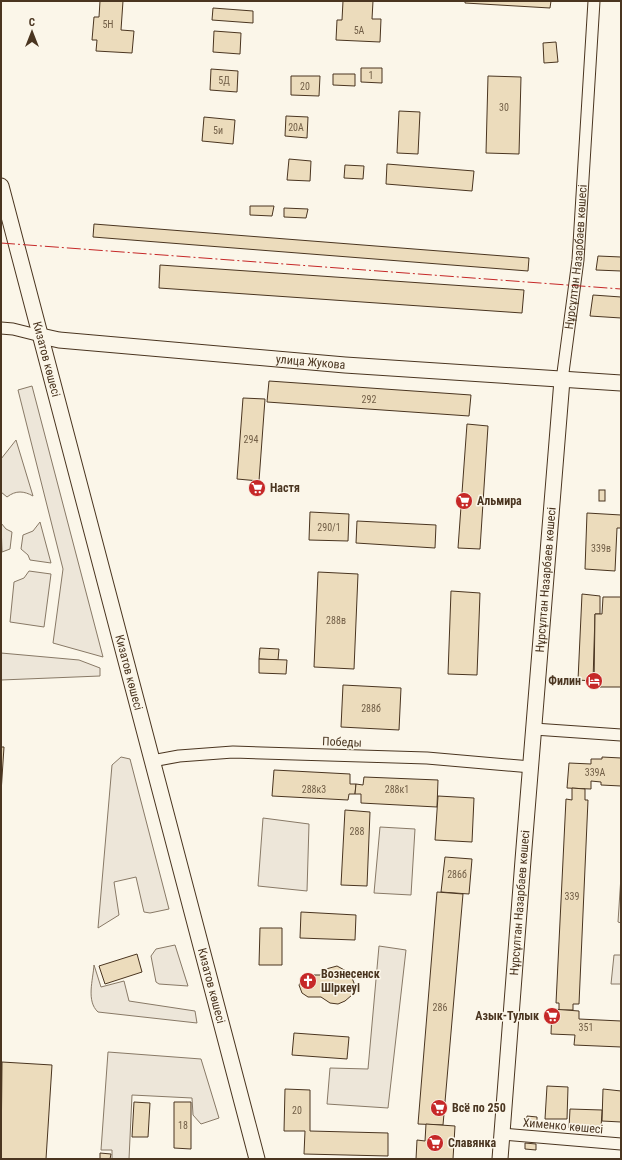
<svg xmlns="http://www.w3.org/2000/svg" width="622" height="1160" font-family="'Roboto Condensed',sans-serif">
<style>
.green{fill:#ede6d9;stroke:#887966}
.building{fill:#ecdcbc;stroke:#4a3520}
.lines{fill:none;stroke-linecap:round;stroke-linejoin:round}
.minor-casing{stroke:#4a3520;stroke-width:13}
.secondary-casing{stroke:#4a3520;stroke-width:17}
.minor{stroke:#fbf6e9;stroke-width:11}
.secondary{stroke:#fbf6e9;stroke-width:15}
.power{stroke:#c62828;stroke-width:1;stroke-dasharray:14 3 2 3;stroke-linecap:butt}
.labels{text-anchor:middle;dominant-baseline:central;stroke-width:3;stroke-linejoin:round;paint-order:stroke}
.number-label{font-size:10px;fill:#725f47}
.street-label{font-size:12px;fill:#4a3520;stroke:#fbf6e9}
.poi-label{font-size:12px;font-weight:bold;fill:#4a3520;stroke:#fbf6e9;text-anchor:start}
</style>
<rect width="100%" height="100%" fill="#fbf6e9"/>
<!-- green -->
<g class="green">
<polygon points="32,386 103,657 53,643 63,569 18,390"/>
<path d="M16,440L33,496C24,491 16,490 7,497L1,492V459Z"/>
<polygon points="40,522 51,563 30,560 28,555 21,549 23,535 33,531"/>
<polygon points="1,523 6,529 12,532 10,549 2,552"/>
<polygon points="29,571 51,574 44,627 10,622 14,582 24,578"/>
<polygon points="1,653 79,660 100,668 100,676 1,680"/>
<polygon points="121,757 130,759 169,909 150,913 144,912 136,877 114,882 119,915 98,928 112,765"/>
<polygon points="263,818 309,824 307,891 258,886"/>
<polygon points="380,827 415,829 411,895 374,893"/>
<polygon points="621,876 621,923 618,922"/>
<polygon points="175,945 188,986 159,984 156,982 151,956 156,949"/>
<polygon points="379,946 406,950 388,1108 327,1104 330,1068 368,1069"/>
<polygon points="614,955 621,955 621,984 611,984"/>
<path d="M94,965L101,987L124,981L129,1001L195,1011L197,1023L98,1012C86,1001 93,980 94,965Z"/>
<polygon points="108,1052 201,1059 219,1118 201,1124 193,1115 192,1098 132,1095 129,1159 112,1159 112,1150 101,1150"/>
</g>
<!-- building -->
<g class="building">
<polygon points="100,1 123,1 121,30 134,31 132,53 96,51 97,40 92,40 94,17 99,17"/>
<polygon points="343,1 373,1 372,19 381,19 380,42 336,40 337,20 342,20"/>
<polygon points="465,1 551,1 550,8 465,3"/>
<polygon points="213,8 253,11 253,23 212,20"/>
<polygon points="214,31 241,33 240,54 213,52"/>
<polygon points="556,42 558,62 544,63 543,43"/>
<polygon points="361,68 382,68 382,83 361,82"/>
<polygon points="211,69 238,71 237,92 210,90"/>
<polygon points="333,74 355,74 355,86 333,85"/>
<polygon points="291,76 320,76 319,96 291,95"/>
<polygon points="488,76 521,77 519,154 486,153"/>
<polygon points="399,111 420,112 418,154 397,153"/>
<polygon points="286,116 308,117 307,138 285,136"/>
<polygon points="204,117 235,120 233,144 202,141"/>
<polygon points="289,159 311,161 310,181 287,180"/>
<polygon points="387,164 474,171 472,191 386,184"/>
<polygon points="345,165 364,166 363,179 344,178"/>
<polygon points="250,206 274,206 272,216 250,215"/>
<polygon points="284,208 308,209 306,218 284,217"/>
<polygon points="94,224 529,258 528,271 93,237"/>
<polygon points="598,256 621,257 621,271 596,270"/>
<polygon points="160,265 524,290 522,313 159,288"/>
<polygon points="593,295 621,297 621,318 590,316"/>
<polygon points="269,381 471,395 469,416 267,402"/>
<polygon points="243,398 265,399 259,481 237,479"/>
<polygon points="467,424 488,426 480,549 458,548"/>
<rect x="599" y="490" width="6" height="11"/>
<polygon points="310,512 349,514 348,541 309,540"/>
<polygon points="587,513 621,515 621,528 617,528 615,571 585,569"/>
<polygon points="357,521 436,525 435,548 356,543"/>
<polygon points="318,572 358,574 354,669 314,667"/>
<polygon points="451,591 480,593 477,675 448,674"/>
<polygon points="582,594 600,596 600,614 595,614 593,681 578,680"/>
<polygon points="603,597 621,597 621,687 600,687 600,684 594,684 595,614 602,614"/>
<polygon points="260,648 279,649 278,660 259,659"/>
<polygon points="259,659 287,660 286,674 259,673"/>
<polygon points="343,685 401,688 399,730 341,727"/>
<polygon points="1,747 4,747 1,793"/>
<polygon points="602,757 621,758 621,786 601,785 601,782 591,781 591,789 567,788 569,763 591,764 591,759 602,759"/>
<polygon points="274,770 350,774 350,784 356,784 355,794 349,794 348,800 272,796"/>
<polygon points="364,777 438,780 437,807 361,803 361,794 355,794 356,784 363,785"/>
<polygon points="572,788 585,789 585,800 588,800 579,1004 573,1004 573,1010 559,1010 559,1003 556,1003 566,799 572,800"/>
<polygon points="438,796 474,798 472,842 435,840"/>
<polygon points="345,810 370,812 367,886 341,885"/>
<polygon points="445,857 472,859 469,894 441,892"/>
<polygon points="437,892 463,894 443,1125 418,1124"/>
<polygon points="301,912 356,915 355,940 300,938"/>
<polygon points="260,928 282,928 282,965 259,965"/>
<polygon points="137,954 142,972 105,984 99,966"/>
<polygon points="337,966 350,973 354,983 352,995 345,1001 338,1004 330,1003 321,997 308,997 302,993 299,985 303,978 307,975 320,975 326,969"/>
<polygon points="552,1009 579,1011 579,1019 621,1021 621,1047 574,1045 575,1035 551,1034"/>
<polygon points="294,1033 349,1037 347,1059 292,1055"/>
<polygon points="2,1062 52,1065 46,1159 1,1159"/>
<polygon points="547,1086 568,1087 567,1119 545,1119"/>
<polygon points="285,1089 310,1090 310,1131 388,1133 388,1156 304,1154 305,1131 284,1131"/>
<polygon points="603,1089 621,1091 621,1122 602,1121"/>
<polygon points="134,1102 150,1103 148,1137 132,1137"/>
<polygon points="174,1102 191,1102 191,1149 174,1148"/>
<polygon points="570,1109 602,1110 601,1129 569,1128"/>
<polygon points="527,1116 537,1117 537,1127 526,1127"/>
<polygon points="426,1124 455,1126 453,1159 416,1159 417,1140 425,1141"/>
<polygon points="525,1143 536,1144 536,1150 525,1149"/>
<polygon points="100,1153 111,1154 110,1159 100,1159"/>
</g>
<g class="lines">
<!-- minor casing -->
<g class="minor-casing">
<g id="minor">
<polyline points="1,328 13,329 41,336"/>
<path id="s1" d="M562,380L578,260L594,1"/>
<polyline points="534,729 621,735"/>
<polyline points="152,761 179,756 233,752 427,758 531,767"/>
<polyline points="502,1134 621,1144"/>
</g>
</g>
<!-- secondary casing -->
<g class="secondary-casing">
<g id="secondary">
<path id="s2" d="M1,186L257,1159"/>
<path id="s3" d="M41,336L59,340L345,365L621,383"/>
<path id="s4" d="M500,1159L523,860L562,380"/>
</g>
</g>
<!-- minor -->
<use href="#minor" class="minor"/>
<!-- secondary -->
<use href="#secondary" class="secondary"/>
<!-- power -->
<polyline class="power" points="1,243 621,289"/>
</g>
<!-- icons -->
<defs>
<g id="supermarket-disc" transform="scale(0.9)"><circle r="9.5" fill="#c62828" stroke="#fbf6e9"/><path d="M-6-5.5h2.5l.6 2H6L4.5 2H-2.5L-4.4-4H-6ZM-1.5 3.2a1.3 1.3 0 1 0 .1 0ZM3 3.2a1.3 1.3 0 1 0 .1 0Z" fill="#fff"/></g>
<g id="hotel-disc" transform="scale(0.9)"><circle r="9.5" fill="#c62828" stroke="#fbf6e9"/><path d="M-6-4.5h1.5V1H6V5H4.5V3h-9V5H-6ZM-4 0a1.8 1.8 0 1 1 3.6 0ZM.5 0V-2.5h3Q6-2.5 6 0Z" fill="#fff"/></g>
<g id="church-disc" transform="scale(0.9)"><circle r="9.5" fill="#c62828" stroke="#fbf6e9"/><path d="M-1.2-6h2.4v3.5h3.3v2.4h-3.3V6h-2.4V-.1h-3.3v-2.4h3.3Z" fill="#fff"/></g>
</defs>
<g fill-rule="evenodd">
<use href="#supermarket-disc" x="257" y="488"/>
<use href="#supermarket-disc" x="464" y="501"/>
<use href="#hotel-disc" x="594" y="681"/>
<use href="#church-disc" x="308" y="981"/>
<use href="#supermarket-disc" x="552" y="1016"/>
<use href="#supermarket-disc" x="439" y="1108"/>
<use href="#supermarket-disc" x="435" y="1143"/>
</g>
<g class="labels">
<!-- number labels -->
<g class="number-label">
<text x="108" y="24">5Н</text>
<text x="359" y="30">5А</text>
<text x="371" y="75">1</text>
<text x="224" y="80">5Д</text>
<text x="305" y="86">20</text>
<text x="504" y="107">30</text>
<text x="296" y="127">20А</text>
<text x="218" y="130">5и</text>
<text x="369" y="399">292</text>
<text x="251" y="439">294</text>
<text x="329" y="527">290/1</text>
<text x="601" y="548">339в</text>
<text x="336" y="620">288в</text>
<text x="371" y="708">288б</text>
<text x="595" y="772">339А</text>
<text x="314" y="789">288к3</text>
<text x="397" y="789">288к1</text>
<text x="357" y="831">288</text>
<text x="457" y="874">286б</text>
<text x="572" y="896">339</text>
<text x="440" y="1007">286</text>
<text x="586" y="1027">351</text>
<text x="297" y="1110">20</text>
<text x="183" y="1125">18</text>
</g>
<!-- street labels -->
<g class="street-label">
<text stroke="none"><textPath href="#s1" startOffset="124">Нұрсұлтан Назарбаев көшесі</textPath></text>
<text stroke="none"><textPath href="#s2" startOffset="179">Кизатов көшесі</textPath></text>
<text stroke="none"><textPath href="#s3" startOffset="271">улица Жукова</textPath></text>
<text stroke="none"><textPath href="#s4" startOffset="581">Нұрсұлтан Назарбаев көшесі</textPath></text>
<text stroke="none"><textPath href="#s2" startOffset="503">Кизатов көшесі</textPath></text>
<text transform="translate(342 742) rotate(2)">Победы</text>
<text stroke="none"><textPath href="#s4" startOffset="257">Нұрсұлтан Назарбаев көшесі</textPath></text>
<text stroke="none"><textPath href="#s2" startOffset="827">Кизатов көшесі</textPath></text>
<text transform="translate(563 1126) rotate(5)">Хименко көшесі</text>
</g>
<!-- poi labels -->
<g class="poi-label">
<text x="270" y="488">Настя</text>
<text x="477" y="501">Альмира</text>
<text x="581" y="681" text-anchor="end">Филин</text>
<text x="321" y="974">Вознесенск<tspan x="321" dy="14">Шіркеуі</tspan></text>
<text x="539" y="1016" text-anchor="end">Азык-Тулык</text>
<text x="452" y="1108">Всё по 250</text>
<text x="448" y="1143">Славянка</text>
</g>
</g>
<!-- border -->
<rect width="622" height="1160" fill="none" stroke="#4a3520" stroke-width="4"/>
<!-- north arrow -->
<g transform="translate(32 32)" stroke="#fbf6e9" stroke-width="3" paint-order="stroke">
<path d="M0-3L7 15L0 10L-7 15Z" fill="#4a3520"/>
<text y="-6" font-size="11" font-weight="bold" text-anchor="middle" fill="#4a3520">С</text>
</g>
</svg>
